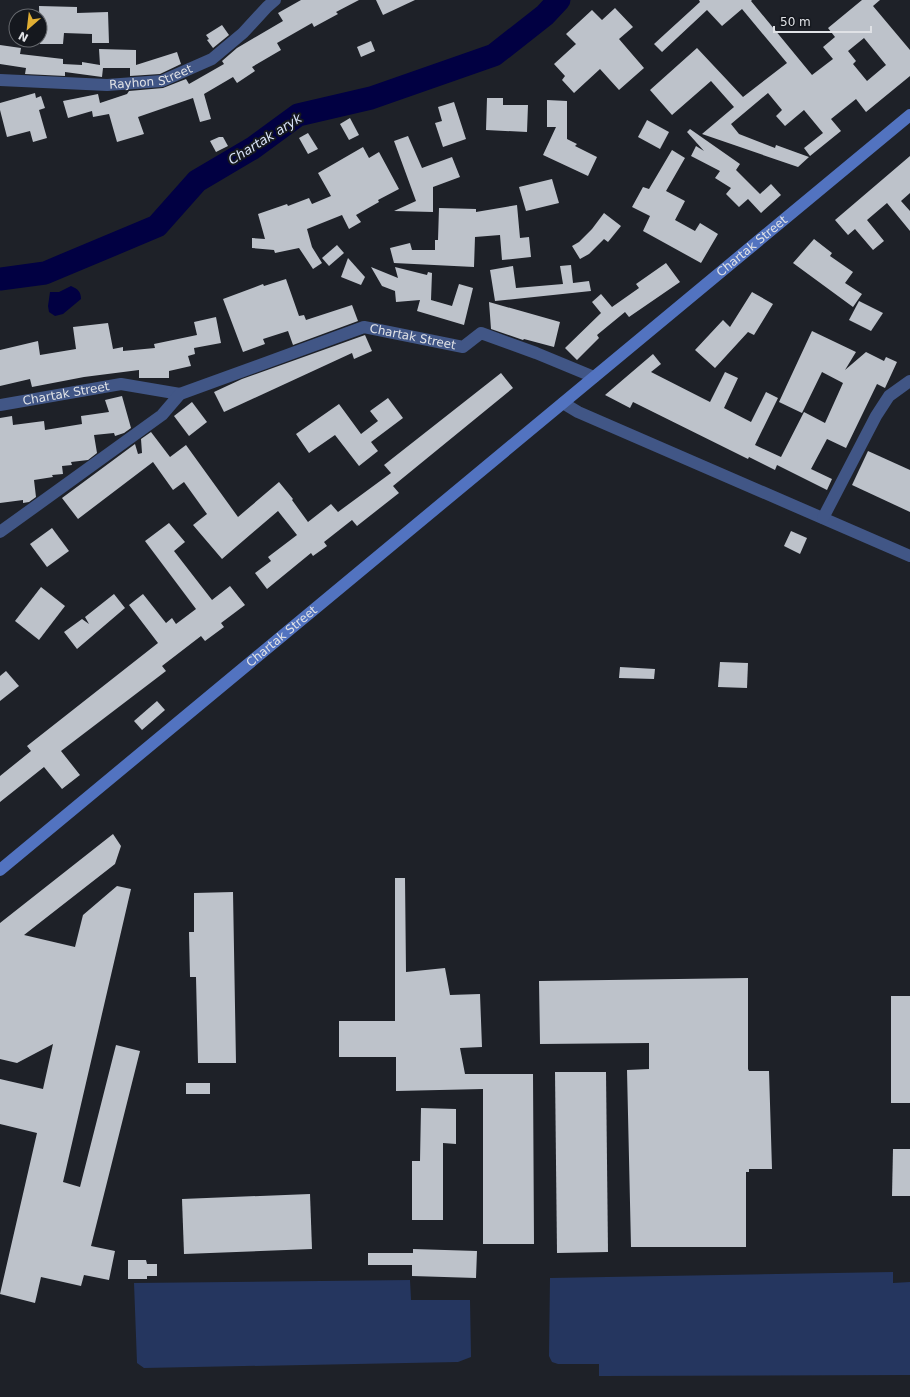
<svg xmlns="http://www.w3.org/2000/svg" width="910" height="1397" font-family="'DejaVu Sans',sans-serif">
<style>
.green{fill:#25365f}
.water{fill:#010042}
.lines{fill:none;stroke-linecap:round;stroke-linejoin:round}
.river{stroke:#010042;stroke-width:23}
.building{fill:#bdc2ca;fill-rule:evenodd}
.street{stroke:#415686;stroke-width:12}
.secondary{stroke:#5273c0;stroke-width:12}
.labels{text-anchor:middle;dominant-baseline:central;stroke-width:4;stroke-linejoin:round;paint-order:stroke}
.street-label{font-size:12px;fill:#e0e2e6;stroke:#15181e}
.water-label{font-size:13px;font-style:italic;fill:#d8e2f7;stroke:#15181e}
</style>
<rect width="100%" height="100%" fill="#1e2128"/>
<!-- green -->
<g class="green">
<polygon points="893,1272 893,1283 910,1282 910,1375 599,1376 599,1364 558,1364 552,1362 549,1356 550,1278"/>
<polygon points="410,1280 411,1300 470,1300 471,1357 458,1362 144,1368 137,1363 134,1283"/>
</g>
<!-- water -->
<path class="water" d="M71,286C78,289 81,292 81,299L63,314L55,316L49,312L48,306L50,292H59Z"/>
<g class="lines">
<!-- river -->
<polyline class="river" points="0,279 45,273 157,226 197,181 253,148 298,115 371,98 494,55 545,15 559,0"/>
</g>
<!-- building -->
<g class="building">
<polygon points="301,0 359,0 336,12 338,14 314,27 312,23 277,43 281,50 252,67 255,71 237,83 233,77 204,94 211,119 200,122 193,98 138,117 144,134 117,142 109,114 93,117 92,111 68,118 63,101 98,94 100,103 127,94 129,91 163,88 186,79 189,84 224,64 222,61 237,48 283,21 278,13"/>
<polygon points="376,0 415,0 383,15"/>
<path d="M699,0H752L751,1L812,75L833,59L823,47L835,37L828,28L862,0H880L873,6L910,50V76L866,112L856,99L831,119L841,131L810,156L804,148L823,133L804,110L785,126L776,116L782,110L768,93L731,124L739,134L775,148L776,145L809,157L798,167L702,134L734,107L711,81L672,115L650,90L697,48L743,97L787,63L742,9L722,26L707,10L662,52L654,44L700,2ZM864,38L886,65L867,81L853,64L856,61L848,51Z"/>
<polygon points="39,6 77,7 77,13 108,12 109,43 92,43 92,34 64,33 63,44 40,44"/>
<polygon points="615,8 633,27 619,39 644,68 619,90 600,69 574,93 562,80 565,76 554,64 576,44 566,34 592,10 602,20"/>
<polygon points="222,25 229,35 213,48 207,40 209,39 206,35"/>
<polygon points="371,41 375,51 361,57 357,47"/>
<polygon points="0,45 21,48 20,54 63,59 63,64 82,65 82,62 100,65 99,49 136,50 136,65 177,52 181,64 160,74 130,76 130,68 103,68 102,77 65,72 65,76 25,74 26,68 0,64"/>
<polygon points="35,93 36,98 41,96 45,108 39,110 47,138 33,142 30,131 7,137 0,110 0,103"/>
<polygon points="487,98 503,98 503,105 528,105 527,132 486,130"/>
<polygon points="547,100 567,101 567,139 577,144 575,146 597,157 588,176 543,155 556,127 547,127"/>
<polygon points="454,102 466,139 443,147 435,123 442,121 438,107"/>
<polygon points="350,118 359,135 349,140 340,124"/>
<polygon points="647,120 669,132 660,149 638,137"/>
<polygon points="690,129 740,164 736,170 760,194 771,184 781,195 761,213 748,199 739,207 726,194 731,188 715,178 720,171 691,156 696,146 704,151 687,132"/>
<polygon points="308,133 318,149 308,154 299,138"/>
<polygon points="408,136 422,168 452,157 460,177 433,187 433,212 394,211 416,201 394,141"/>
<polygon points="219,137 223,137 228,146 216,152 210,141"/>
<polygon points="363,147 369,158 379,152 399,189 378,200 379,202 356,215 361,222 349,229 342,215 307,229 312,247 322,263 313,269 299,248 275,253 274,250 252,248 252,238 265,239 258,214 287,204 288,206 309,198 312,204 331,196 318,173"/>
<polygon points="672,150 685,158 666,191 685,201 675,220 695,231 700,223 718,234 701,263 643,231 650,216 632,207 643,187 649,189"/>
<polygon points="910,156 910,193 901,201 910,211 910,231 887,203 867,220 884,241 873,250 855,229 848,235 835,220"/>
<polygon points="552,179 559,203 526,211 519,187"/>
<polygon points="517,205 520,238 529,237 531,257 502,260 500,235 475,237 474,267 394,263 390,248 410,243 412,250 435,250 435,240 438,240 439,208 476,209 476,212"/>
<polygon points="604,213 621,226 608,242 604,239 589,254 580,259 572,246 579,242 592,229"/>
<polygon points="814,239 832,253 830,256 853,272 845,283 862,294 853,307 793,263"/>
<polygon points="337,245 344,253 329,266 322,258"/>
<polygon points="348,258 365,277 361,285 341,277"/>
<polygon points="666,263 680,282 629,317 625,312 597,335 599,338 577,360 565,348 601,313 592,302 601,294 612,307 639,288 636,284"/>
<polygon points="571,265 573,283 589,281 591,291 495,301 490,270 513,266 516,288 563,284 560,266"/>
<polygon points="371,267 398,278 395,267 427,275 428,272 432,273 431,300 452,306 459,284 473,288 464,325 417,311 420,300 396,302 395,291 382,286"/>
<polygon points="286,279 299,316 304,315 306,320 352,305 358,321 293,345 288,331 263,339 265,344 243,352 223,299 263,284 264,286"/>
<polygon points="752,292 773,304 754,335 748,332 715,368 695,350 723,320 730,327"/>
<polygon points="859,301 883,313 871,331 849,320"/>
<polygon points="489,302 560,322 554,347 524,339 523,340 491,329"/>
<polygon points="216,317 221,343 194,348 195,354 188,356 191,366 169,371 169,378 139,378 139,370 84,377 32,387 30,379 0,386 0,350 38,341 40,355 76,349 73,327 108,323 113,349 123,347 123,351 155,348 154,344 197,335 194,322"/>
<polygon points="812,331 856,352 845,370 866,352 884,361 886,357 897,362 885,388 877,384 846,448 827,439 811,469 832,479 827,490 777,465 775,470 749,457 748,459 633,402 630,408 605,395 653,354 661,364 651,372 710,402 725,372 738,378 724,408 751,422 766,392 778,398 755,445 781,457 804,412 825,423 843,383 822,372 802,413 779,402"/>
<polygon points="365,335 372,351 354,359 352,353 224,412 214,392 242,379"/>
<polygon points="501,373 513,388 393,486 399,493 357,526 352,520 324,542 327,546 313,556 311,553 267,589 255,573 271,561 268,557 297,535 278,511 222,559 193,525 207,514 184,482 173,490 153,462 78,519 62,498 135,444 138,454 142,453 141,439 151,432 170,457 186,445 238,517 279,482 293,499 292,500 308,522 331,504 338,512 391,473 384,465"/>
<polygon points="122,396 131,428 124,433 115,436 114,433 94,435 97,453 88,460 71,462 72,465 62,466 63,474 52,475 53,477 34,480 36,497 29,502 23,503 23,500 0,503 0,418 12,416 13,425 44,421 45,430 82,424 81,416 109,412 105,400"/>
<polygon points="388,398 403,418 371,442 378,451 359,466 335,435 309,453 296,434 339,404 361,434 378,421 370,411"/>
<polygon points="192,402 207,422 189,436 174,416"/>
<polygon points="868,451 910,470 910,512 852,485"/>
<polygon points="169,523 185,542 174,551 212,600 230,586 245,605 221,623 224,627 205,641 201,636 162,666 166,671 61,751 80,775 62,789 44,767 0,802 0,776 31,751 27,746 158,643 129,605 143,594 166,623 172,618 176,624 196,609 145,541"/>
<polygon points="52,528 69,551 47,567 30,544"/>
<polygon points="791,531 807,538 800,554 784,546"/>
<polygon points="41,587 65,606 39,640 15,621"/>
<polygon points="114,594 125,608 77,649 64,632 82,619 89,624 85,617"/>
<polygon points="720,662 748,663 747,688 718,687"/>
<polygon points="620,667 655,669 654,679 619,678"/>
<polygon points="6,671 19,686 0,701 0,676"/>
<polygon points="157,701 165,710 142,730 134,721"/>
<polygon points="113,834 121,846 115,864 24,935 75,947 83,915 117,886 131,889 63,1182 80,1187 116,1045 140,1051 91,1246 115,1251 109,1280 84,1275 81,1286 41,1277 35,1303 0,1294 37,1133 0,1124 0,1079 43,1089 53,1044 17,1063 0,1059 0,923"/>
<polygon points="395,878 405,878 406,972 445,968 450,995 480,994 482,1047 460,1048 465,1074 533,1074 534,1244 483,1244 483,1089 396,1091 396,1057 339,1057 339,1021 395,1021"/>
<polygon points="233,892 236,1063 198,1063 196,977 190,977 189,932 194,932 194,893"/>
<polygon points="748,978 748,1069 749,1071 769,1071 772,1169 749,1169 749,1172 746,1172 746,1247 631,1247 627,1070 649,1069 649,1043 540,1044 539,981"/>
<rect x="891" y="996" width="19" height="107"/>
<polygon points="555,1072 606,1072 608,1252 557,1253"/>
<rect x="186" y="1083" width="24" height="11"/>
<polygon points="421,1108 456,1109 456,1144 443,1143 443,1220 412,1220 412,1161 420,1161"/>
<polygon points="893,1149 910,1149 910,1196 892,1196"/>
<polygon points="310,1194 312,1249 184,1254 182,1199"/>
<polygon points="413,1249 477,1251 476,1278 412,1276 412,1265 368,1265 368,1253 413,1253"/>
<polygon points="128,1260 146,1260 147,1264 157,1264 157,1276 147,1276 147,1279 128,1279"/>
</g>
<g class="lines">
<!-- street -->
<g class="street">
<path id="s1" d="M0,80L107,85L162,81L212,59L243,33L267,7L275,0"/>
<polyline points="563,403 578,412 910,556"/>
<path id="s2" d="M0,405L121,384L180,394"/>
<polyline points="823,518 876,416 889,396 910,381"/>
<path id="s3" d="M0,532L162,415L180,394L364,327L463,347L481,333L536,353L594,377"/>
</g>
<!-- secondary -->
<path class="secondary" id="s4" d="M0,870L910,115"/>
</g>
<g class="labels">
<!-- street labels -->
<g class="street-label">
<text stroke="none"><textPath href="#s1" startOffset="152">Rayhon Street</textPath></text>
<text stroke="none"><textPath href="#s4" startOffset="977">Chartak Street</textPath></text>
<text stroke="none"><textPath href="#s3" startOffset="473">Chartak Street</textPath></text>
<text stroke="none"><textPath href="#s2" startOffset="67">Chartak Street</textPath></text>
<text stroke="none"><textPath href="#s4" startOffset="366">Chartak Street</textPath></text>
</g>
<!-- water labels -->
<g class="water-label">
<text transform="translate(265 139) rotate(-32)">Chartak aryk</text>
</g>
</g>
<!-- north arrow -->
<g transform="translate(28 28) rotate(208)"><circle r="19" fill="#15181e" stroke="#66696e"/>
<path d="M0-3L7 15L0 10L-7 15Z" fill="#e1af34"/>
<text y="-6" font-size="11" font-weight="bold" text-anchor="middle" fill="#e0e2e6">N</text>
</g>
<!-- scale -->
<path d="M774 26v6h97v-6" fill="none" stroke="#e0e2e6" stroke-width="2"/>
<text x="780" y="26" font-size="12" fill="#e0e2e6" stroke="#15181e" stroke-width="3" paint-order="stroke">50 m</text>
</svg>
